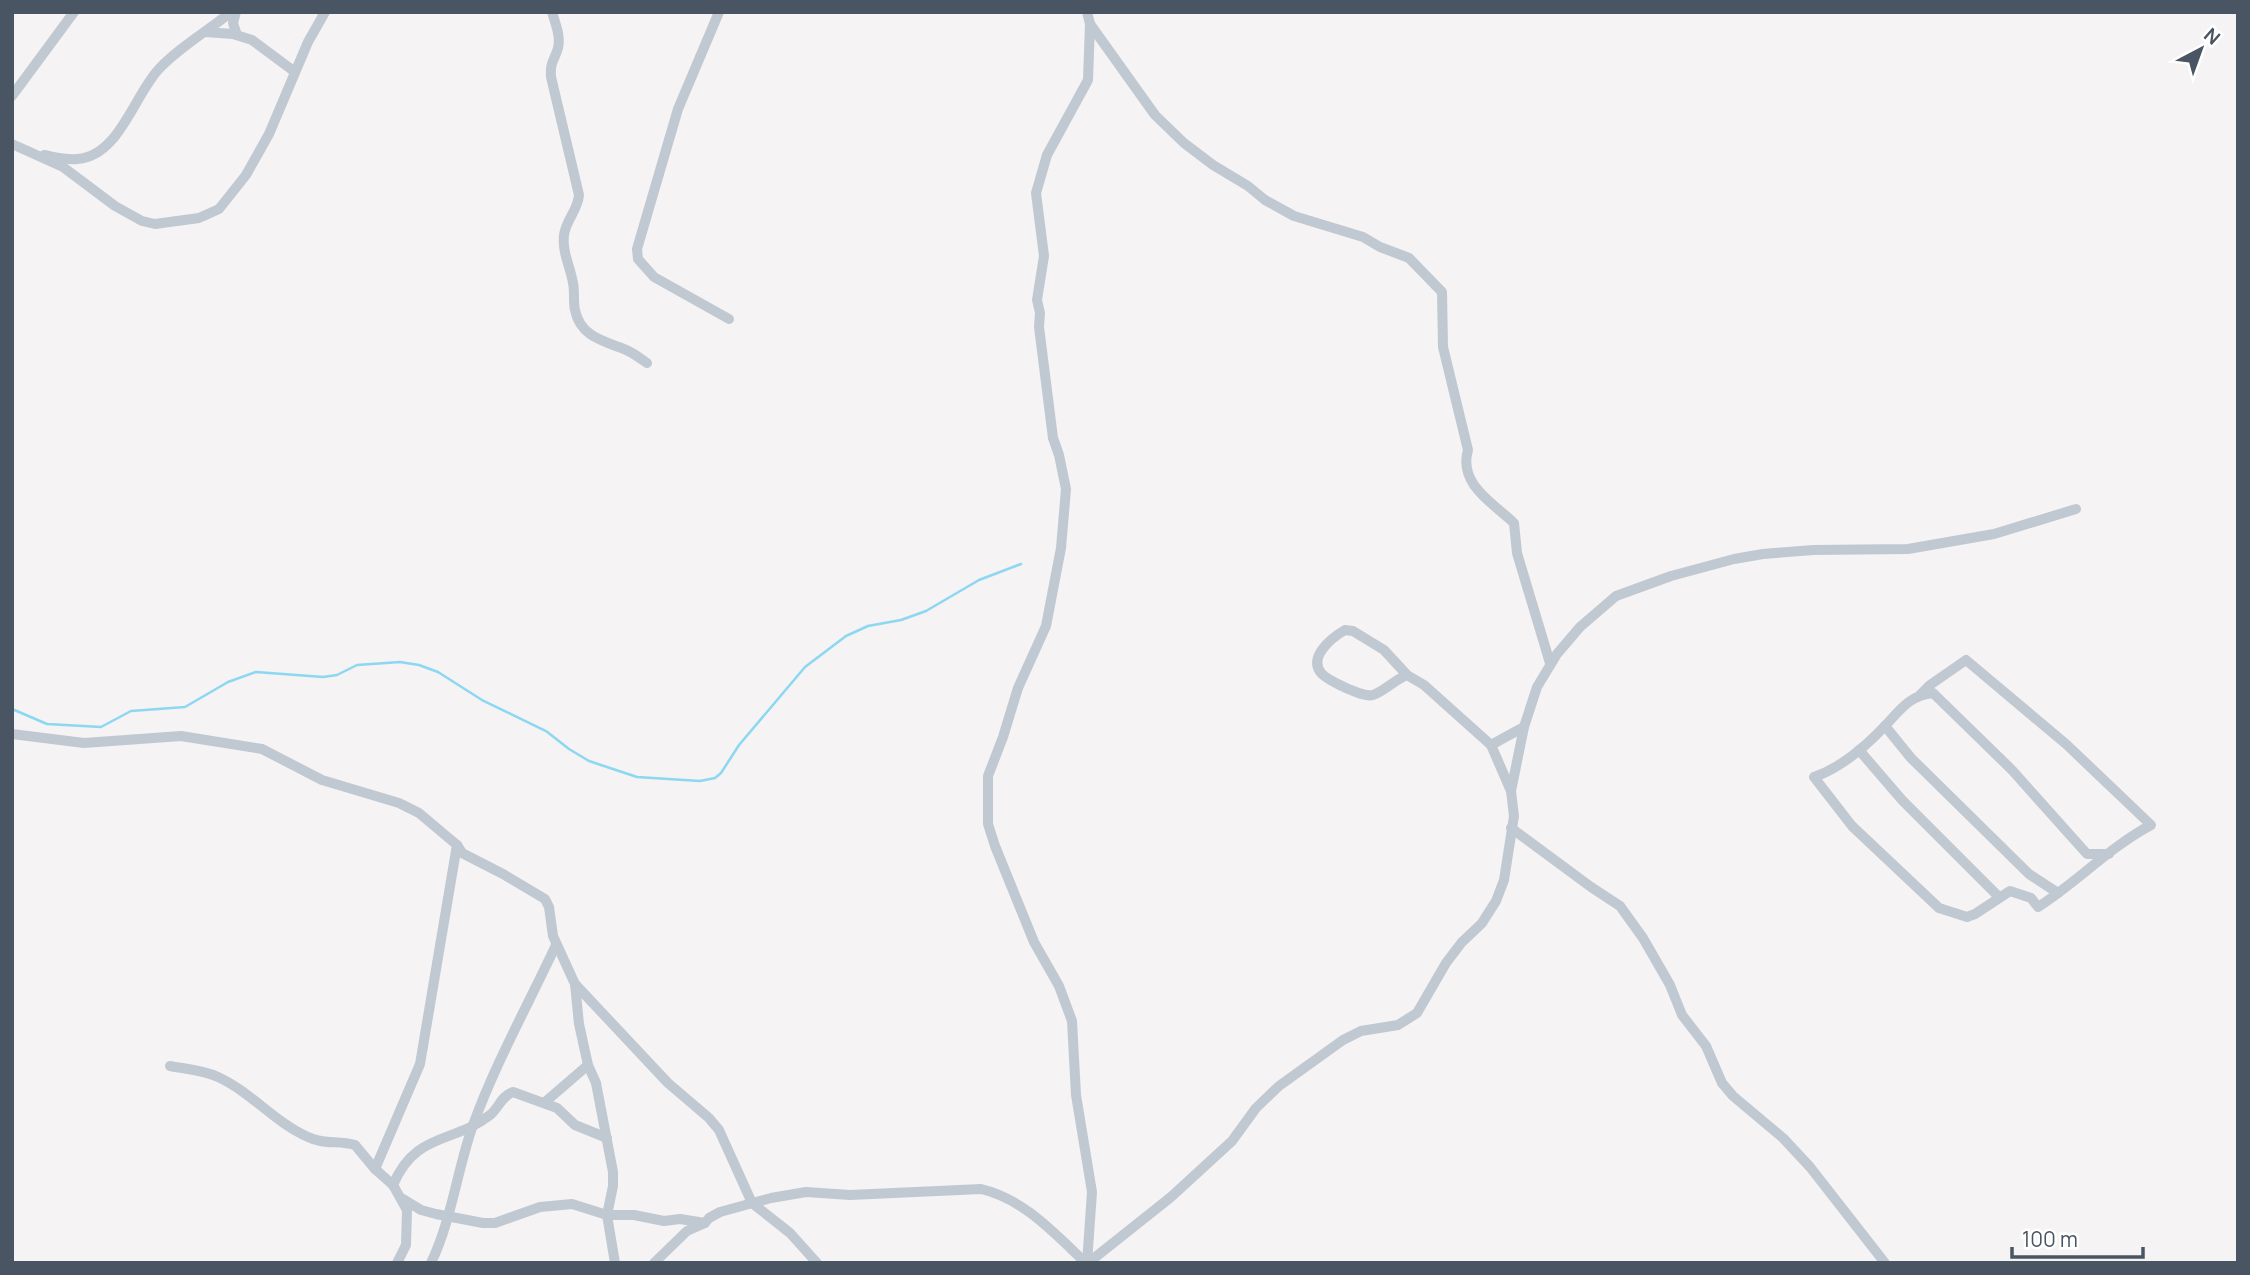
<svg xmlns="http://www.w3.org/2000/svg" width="2250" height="1275" font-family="Manrope,sans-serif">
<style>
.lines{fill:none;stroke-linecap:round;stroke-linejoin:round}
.stream{stroke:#8cd7f1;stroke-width:2.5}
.minor{stroke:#c0c9d2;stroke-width:10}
</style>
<rect width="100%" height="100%" fill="#f5f3f3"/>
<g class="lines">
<!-- stream -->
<polyline class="stream" points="12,709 47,724 101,727 131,711 185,707 228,682 256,672 323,677 337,675 357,665 400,662 419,665 438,672 482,700 546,731 569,749 589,761 637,777 700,781 715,778 721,773 739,745 805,667 846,636 868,626 901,620 926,611 979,580 1021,564"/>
<!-- minor -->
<g class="minor">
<polyline points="236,12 233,23 237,35"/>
<path d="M552,12C555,23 561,36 558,48C554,62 550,61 551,77L579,195C578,210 566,220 564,235C562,252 570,266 573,283C575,292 573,302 575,310C580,336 603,341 624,349C632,352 640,358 647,363"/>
<polyline points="719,12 678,109 637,249 638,259 654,277 729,319"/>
<path d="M1090,24L1155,115L1184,143L1213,165L1248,186L1265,200L1294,216L1363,237L1380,247L1409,258L1442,292L1443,347L1468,450C1458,484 1493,503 1514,523L1517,553L1550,663"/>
<polyline points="205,32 233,34 252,40 295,72"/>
<polyline points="12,96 74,12"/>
<polyline points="12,144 63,167 115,206 142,221 155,224 199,218 219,209 246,175 269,134 308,42 325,12"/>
<path d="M44,155C55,157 66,160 77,159C118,157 133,98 158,70C176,50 204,33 226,16"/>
<path d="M1407,675C1396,679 1383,692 1373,695C1365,697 1354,691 1346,688C1338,684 1328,680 1322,674C1307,658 1331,638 1345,630L1353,631L1384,650L1407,675L1424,685L1491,745L1511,791"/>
<path d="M1920,695L1930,685L1966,660L2066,744L2151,825C2110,847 2077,882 2038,907L2031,898L2010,891L1975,914L1967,917L1939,908L1852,826L1814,777C1841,768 1865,747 1885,726C1900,710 1910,695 1933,693L2012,770L2087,854H2109"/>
<polyline points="1885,726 1911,758 2029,874 2058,893"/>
<polyline points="12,734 84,743 181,736 262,749 322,780 399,803 419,813 457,845 462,853 503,874 545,899 549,907 553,936 575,984 668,1083 709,1118 719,1130 752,1203 790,1233 817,1263"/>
<polyline points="1491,745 1524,727"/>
<polyline points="1859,750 1902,800 1999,897"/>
<polyline points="1511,828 1591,887 1620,906 1643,938 1670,985 1682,1015 1706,1046 1722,1083 1733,1096 1783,1138 1810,1167 1885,1263"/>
<polyline points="575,984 579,1024 588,1065 596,1083 613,1172 613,1186 607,1215 615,1263"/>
<path d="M170,1066C186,1069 203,1070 218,1077C251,1092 274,1122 308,1137C324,1145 339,1140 355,1145L375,1169L393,1185L407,1210L406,1245L397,1263"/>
<polyline points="544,1103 588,1065"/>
<polyline points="375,1169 420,1064 457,845"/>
<path d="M393,1185C415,1132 453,1144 490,1115C499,1108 501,1096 513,1092L557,1108L575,1125L607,1138"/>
<polyline points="403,1199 421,1210 436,1214 483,1223 495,1223 540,1207 572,1204 607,1215 634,1215 664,1221 680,1219 705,1223"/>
<path d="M431,1263C452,1219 457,1170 473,1125C496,1062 528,1005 556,945"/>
<path d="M654,1263L687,1231L705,1223L709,1218L720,1212L771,1198L806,1192L850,1195L981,1189C1024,1199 1054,1233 1086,1263"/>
<polyline points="1087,1263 1092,1192 1076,1095 1072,1021 1059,986 1034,942 995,846 988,824 988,776 1003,737 1018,688 1046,626 1061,548 1066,489 1059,455 1053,438 1039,327 1040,313 1037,300 1044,256 1036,193 1047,155 1088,80 1090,24 1087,12"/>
<polyline points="1088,1263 1171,1197 1232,1141 1256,1108 1279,1086 1343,1040 1361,1031 1398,1025 1417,1013 1446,963 1462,942 1482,923 1496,901 1504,880 1514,816 1511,791 1524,727 1537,687 1557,654 1580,627 1616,596 1671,576 1734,559 1763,554 1813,550 1908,549 1994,534 2076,509"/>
</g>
</g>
<!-- border -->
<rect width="2250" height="1275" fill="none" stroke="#495562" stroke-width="28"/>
<!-- north arrow -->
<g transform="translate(2201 49) rotate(41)" stroke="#ffffff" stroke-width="5" paint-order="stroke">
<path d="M0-5L12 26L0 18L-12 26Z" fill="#495562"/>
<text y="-10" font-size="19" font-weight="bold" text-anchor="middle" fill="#495562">N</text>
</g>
<!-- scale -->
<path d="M2012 1247v10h131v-10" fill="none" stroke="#495562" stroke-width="3.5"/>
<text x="2022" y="1247" font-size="21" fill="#495562" stroke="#ffffff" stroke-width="5" paint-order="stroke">100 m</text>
</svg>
